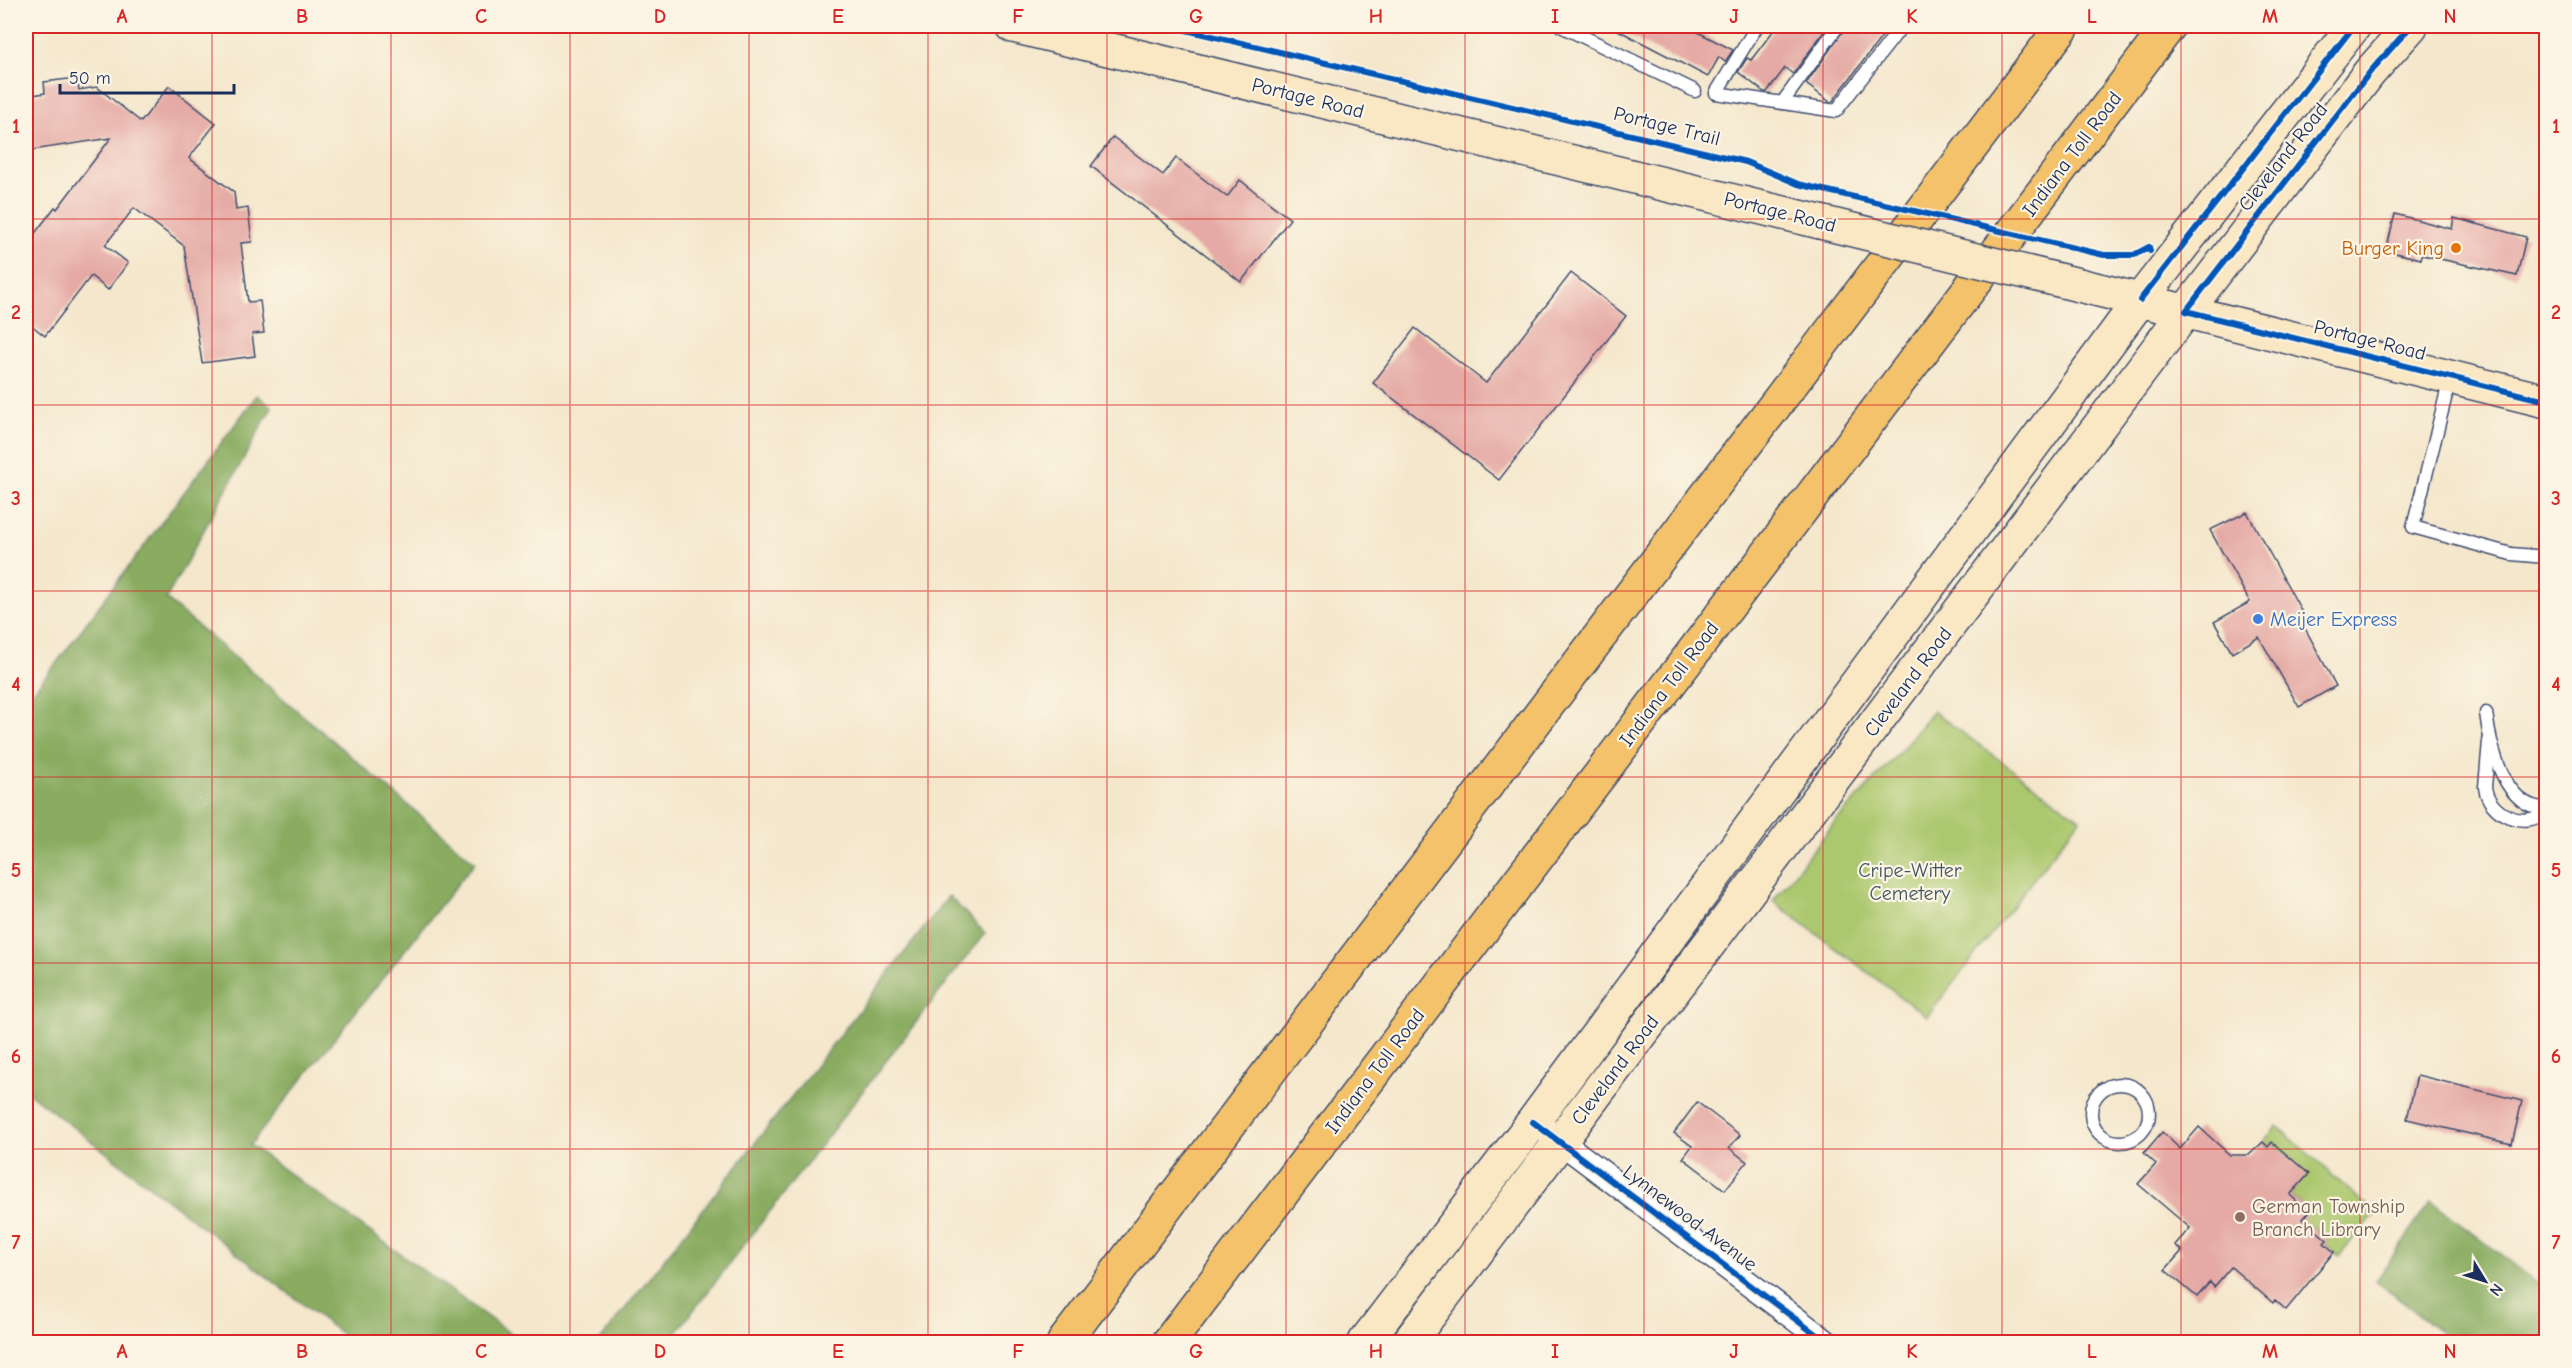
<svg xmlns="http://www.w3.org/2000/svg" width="2572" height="1368" font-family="'Comic Neue',sans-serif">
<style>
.green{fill:#acc86e;stroke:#647c66;stroke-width:1.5}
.forest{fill:#89ac61;stroke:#526e60;stroke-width:1.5}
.building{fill:#e5aaa5}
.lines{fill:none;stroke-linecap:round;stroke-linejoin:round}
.lane-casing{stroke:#3c4b6e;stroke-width:15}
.street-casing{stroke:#3c4b6e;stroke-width:27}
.secondary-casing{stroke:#3c4b6e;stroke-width:36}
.highway-casing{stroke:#3c4b6e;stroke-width:36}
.lane{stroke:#fff;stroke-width:12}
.street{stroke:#fff;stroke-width:24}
.secondary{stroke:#fae7c3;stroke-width:33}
.highway{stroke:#f3c26a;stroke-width:33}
.secondary-bridge-casing{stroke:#3c4b6e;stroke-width:36;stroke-linecap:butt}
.secondary-bridge{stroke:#fae7c3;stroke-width:33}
.cycleway-casing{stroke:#fcf5e5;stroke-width:10}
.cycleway{stroke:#0057b8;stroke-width:6}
.grid{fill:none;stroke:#d62828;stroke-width:1.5;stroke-opacity:0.55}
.food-dot{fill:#e8710a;stroke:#fcf5e5;stroke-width:2}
.shop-dot{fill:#3f7fe0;stroke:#fcf5e5;stroke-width:2}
.education-dot{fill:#8d6e63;stroke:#fcf5e5;stroke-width:2}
.labels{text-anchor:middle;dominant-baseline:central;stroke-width:4.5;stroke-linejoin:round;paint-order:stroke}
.street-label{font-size:20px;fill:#1b2f5e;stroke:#fcf5e5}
.food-label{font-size:20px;fill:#c56008;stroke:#fcf5e5;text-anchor:end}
.shop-label{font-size:20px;fill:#366cbe;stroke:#fcf5e5;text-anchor:start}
.park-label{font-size:20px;fill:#3f5562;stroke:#fcf5e5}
.education-label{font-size:20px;fill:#785e54;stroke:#fcf5e5;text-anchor:start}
.neatline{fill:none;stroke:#d62828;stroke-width:2}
.grid-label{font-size:20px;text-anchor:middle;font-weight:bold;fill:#d62828}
</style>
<rect width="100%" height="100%" fill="#fcf5e5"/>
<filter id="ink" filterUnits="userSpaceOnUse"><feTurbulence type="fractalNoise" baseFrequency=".0167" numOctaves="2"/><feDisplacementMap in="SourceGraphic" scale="12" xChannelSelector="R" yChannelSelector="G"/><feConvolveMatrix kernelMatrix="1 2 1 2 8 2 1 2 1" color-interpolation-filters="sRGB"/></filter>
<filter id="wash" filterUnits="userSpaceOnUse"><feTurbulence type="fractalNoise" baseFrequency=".008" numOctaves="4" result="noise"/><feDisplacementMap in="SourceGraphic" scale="24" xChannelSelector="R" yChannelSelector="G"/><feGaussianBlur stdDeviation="1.35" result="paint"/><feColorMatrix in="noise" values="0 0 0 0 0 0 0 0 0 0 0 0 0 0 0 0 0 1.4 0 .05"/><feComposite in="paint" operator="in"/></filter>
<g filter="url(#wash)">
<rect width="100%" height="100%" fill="#f4e7cc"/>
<!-- green -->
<g class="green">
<polygon points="1933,711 2080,819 1927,1017 1773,901 1835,822 1898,754"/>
<polygon points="2277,1126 2376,1214 2339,1256 2324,1243 2327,1239 2311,1226 2299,1223 2309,1211 2290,1195 2308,1174 2272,1142 2268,1147 2263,1142"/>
</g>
<!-- forest -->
<g class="forest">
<polygon points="257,395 272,407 166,599 475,862 250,1145 522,1342 352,1342 26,1091 26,700 58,661"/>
<polygon points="949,896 985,933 669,1342 599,1342"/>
<polygon points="2431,1201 2546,1289 2546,1342 2454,1342 2376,1281"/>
</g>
<g id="blocks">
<!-- building -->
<g class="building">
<polygon points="1610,26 1686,26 1733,50 1725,62 1719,57 1708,77"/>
<polygon points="1777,26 1828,26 1793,74 1785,68 1767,92 1764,92 1738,72 1747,58 1751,60"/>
<polygon points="1846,26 1890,26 1832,102 1830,102 1806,84"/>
<polygon points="77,78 79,90 97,87 141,122 169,86 216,123 189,158 234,192 236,210 248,208 252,242 241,243 248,302 260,301 264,333 252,334 255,356 202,363 184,246 134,208 105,245 128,263 108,290 91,276 45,336 26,321 26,245 55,207 57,209 111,138 26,151 26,96 45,93 44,82"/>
<polygon points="1113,137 1163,175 1176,158 1227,197 1240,180 1290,219 1241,282 1091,166"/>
<polygon points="2395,214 2452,229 2454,218 2526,237 2517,276 2422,255 2421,259 2386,251"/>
<polygon points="1571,273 1626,316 1499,480 1373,383 1415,328 1486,383"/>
<polygon points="2247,512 2290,590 2303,614 2299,617 2336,686 2299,707 2259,637 2232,653 2214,622 2250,602 2210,530"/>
<polygon points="2417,1075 2522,1101 2512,1144 2407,1119"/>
<polygon points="1697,1102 1740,1135 1729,1148 1747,1162 1725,1190 1683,1158 1692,1146 1674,1133"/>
<polygon points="2199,1127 2230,1155 2249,1155 2263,1142 2268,1147 2272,1142 2309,1174 2290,1195 2309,1212 2303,1219 2327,1240 2324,1243 2334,1252 2286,1310 2275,1300 2273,1303 2231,1267 2214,1287 2210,1282 2197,1297 2165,1270 2182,1251 2175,1245 2190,1228 2138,1184 2156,1164 2144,1153 2162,1132 2180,1149"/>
</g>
</g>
</g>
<g filter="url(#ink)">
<use href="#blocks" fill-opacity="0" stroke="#3c4b6e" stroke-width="1.5"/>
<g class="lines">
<!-- lane casing -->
<g class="lane-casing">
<g id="lane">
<polyline points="1561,26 1695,91"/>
<polyline points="1757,26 1716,93 1836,111 1902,26"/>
<polyline points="1782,103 1838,26"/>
<polyline points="2450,379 2413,527 2511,554 2546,557"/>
<path d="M2486,713C2490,746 2504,809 2546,808"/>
<path d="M2489,741L2485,787C2488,814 2525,831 2546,811"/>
<circle cx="2120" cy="1113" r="29"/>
</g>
</g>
<!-- street casing -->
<g class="street-casing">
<polyline id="street" points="1548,1132 1826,1342"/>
</g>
<!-- secondary casing -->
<g class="secondary-casing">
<g id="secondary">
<polyline points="1013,26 1820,222"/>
<polyline points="2079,285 2546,401"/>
<polyline points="1365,1342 1533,1122 2140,300 2354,26"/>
<polyline points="1409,1342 2186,311 2370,72 2411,26"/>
</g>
</g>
<!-- highway casing -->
<g class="highway-casing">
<g id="highway">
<polyline points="1064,1342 2063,26"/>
<polyline points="1169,1342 2169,26"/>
</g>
</g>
<!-- lane -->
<use href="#lane" class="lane"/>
<!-- street -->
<use href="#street" class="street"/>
<!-- secondary -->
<use href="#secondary" class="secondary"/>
<!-- highway -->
<use href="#highway" class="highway"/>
<!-- secondary-bridge casing -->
<g class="secondary-bridge-casing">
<polyline id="secondary-bridge" points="1820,222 2079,285"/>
</g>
<!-- secondary-bridge -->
<use href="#secondary-bridge" class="secondary-bridge"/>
<!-- cycleway casing -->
<g class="cycleway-casing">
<g id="cycleway">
<polyline points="1169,26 1746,162 1798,184 2104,255 2134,255 2149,247 2150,251"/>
<polyline points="2411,26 2370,72 2186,311 2546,401"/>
<polyline points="2140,300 2354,26"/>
<polyline points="1533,1122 1826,1342"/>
</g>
</g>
<!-- cycleway -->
<use href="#cycleway" class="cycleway"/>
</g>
</g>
<!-- grid -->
<path class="grid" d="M212,26V1342M391,26V1342M570,26V1342M749,26V1342M928,26V1342M1107,26V1342M1286,26V1342M1465,26V1342M1644,26V1342M1823,26V1342M2002,26V1342M2181,26V1342M2360,26V1342M26,219H2546M26,405H2546M26,591H2546M26,777H2546M26,963H2546M26,1149H2546"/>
<!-- markers -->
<circle class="food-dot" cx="2456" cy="248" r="6"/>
<circle class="shop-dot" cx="2258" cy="619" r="6"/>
<circle class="education-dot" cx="2240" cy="1217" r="6"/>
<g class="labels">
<!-- street labels -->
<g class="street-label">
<text transform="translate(1308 98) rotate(14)">Portage Road</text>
<text transform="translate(1667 126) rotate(14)">Portage Trail</text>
<text transform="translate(2072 154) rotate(-53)">Indiana Toll Road</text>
<text transform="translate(2283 157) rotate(-52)">Cleveland Road</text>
<text transform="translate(1780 212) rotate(14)">Portage Road</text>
<text transform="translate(2370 340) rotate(14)">Portage Road</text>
<text transform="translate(1908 682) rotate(-53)">Cleveland Road</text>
<text transform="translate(1669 684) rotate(-53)">Indiana Toll Road</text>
<text transform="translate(1615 1070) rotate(-53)">Cleveland Road</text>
<text transform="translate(1375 1071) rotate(-53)">Indiana Toll Road</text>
<text transform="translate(1690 1218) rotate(37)">Lynnewood Avenue</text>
</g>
<!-- food labels -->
<g class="food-label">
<text x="2444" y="248">Burger King</text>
</g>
<!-- shop labels -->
<g class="shop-label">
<text x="2270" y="619">Meijer Express</text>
</g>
<!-- park labels -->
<g class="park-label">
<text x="1910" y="870">Cripe-Witter<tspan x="1910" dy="23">Cemetery</tspan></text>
</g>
<!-- education labels -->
<g class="education-label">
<text x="2252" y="1206">German Township<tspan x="2252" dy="23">Branch Library</tspan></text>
</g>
</g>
<!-- margin -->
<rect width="2572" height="1368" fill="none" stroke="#fcf5e5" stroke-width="66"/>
<!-- north arrow -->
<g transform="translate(2485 1281) rotate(128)" stroke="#fcf5e5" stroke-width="4.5" paint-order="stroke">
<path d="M0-4.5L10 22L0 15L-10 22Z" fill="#1b2f5e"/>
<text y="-9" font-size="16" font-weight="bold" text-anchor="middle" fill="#1b2f5e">N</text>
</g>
<!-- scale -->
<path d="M60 84v9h174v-9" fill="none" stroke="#1b2f5e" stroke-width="3"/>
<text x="69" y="84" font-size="18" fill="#1b2f5e" stroke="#fcf5e5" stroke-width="4.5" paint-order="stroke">50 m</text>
<rect x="33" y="33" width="2506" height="1302" class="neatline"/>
<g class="grid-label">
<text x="122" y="23">A</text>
<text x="302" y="23">B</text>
<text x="481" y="23">C</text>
<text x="660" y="23">D</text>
<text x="838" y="23">E</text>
<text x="1018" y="23">F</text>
<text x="1196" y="23">G</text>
<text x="1376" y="23">H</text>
<text x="1555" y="23">I</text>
<text x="1734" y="23">J</text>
<text x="1912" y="23">K</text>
<text x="2092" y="23">L</text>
<text x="2270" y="23">M</text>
<text x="2450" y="23">N</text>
<text x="16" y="133">1</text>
<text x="2556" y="133">1</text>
<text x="16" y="319">2</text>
<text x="2556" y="319">2</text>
<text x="16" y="505">3</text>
<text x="2556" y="505">3</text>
<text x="16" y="691">4</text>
<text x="2556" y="691">4</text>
<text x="16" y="877">5</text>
<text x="2556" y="877">5</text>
<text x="16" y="1063">6</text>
<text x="2556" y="1063">6</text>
<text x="16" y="1249">7</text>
<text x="2556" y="1249">7</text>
<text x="122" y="1358">A</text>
<text x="302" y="1358">B</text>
<text x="481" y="1358">C</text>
<text x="660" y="1358">D</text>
<text x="838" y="1358">E</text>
<text x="1018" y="1358">F</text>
<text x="1196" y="1358">G</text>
<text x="1376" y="1358">H</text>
<text x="1555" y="1358">I</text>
<text x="1734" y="1358">J</text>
<text x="1912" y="1358">K</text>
<text x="2092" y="1358">L</text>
<text x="2270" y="1358">M</text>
<text x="2450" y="1358">N</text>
</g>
</svg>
